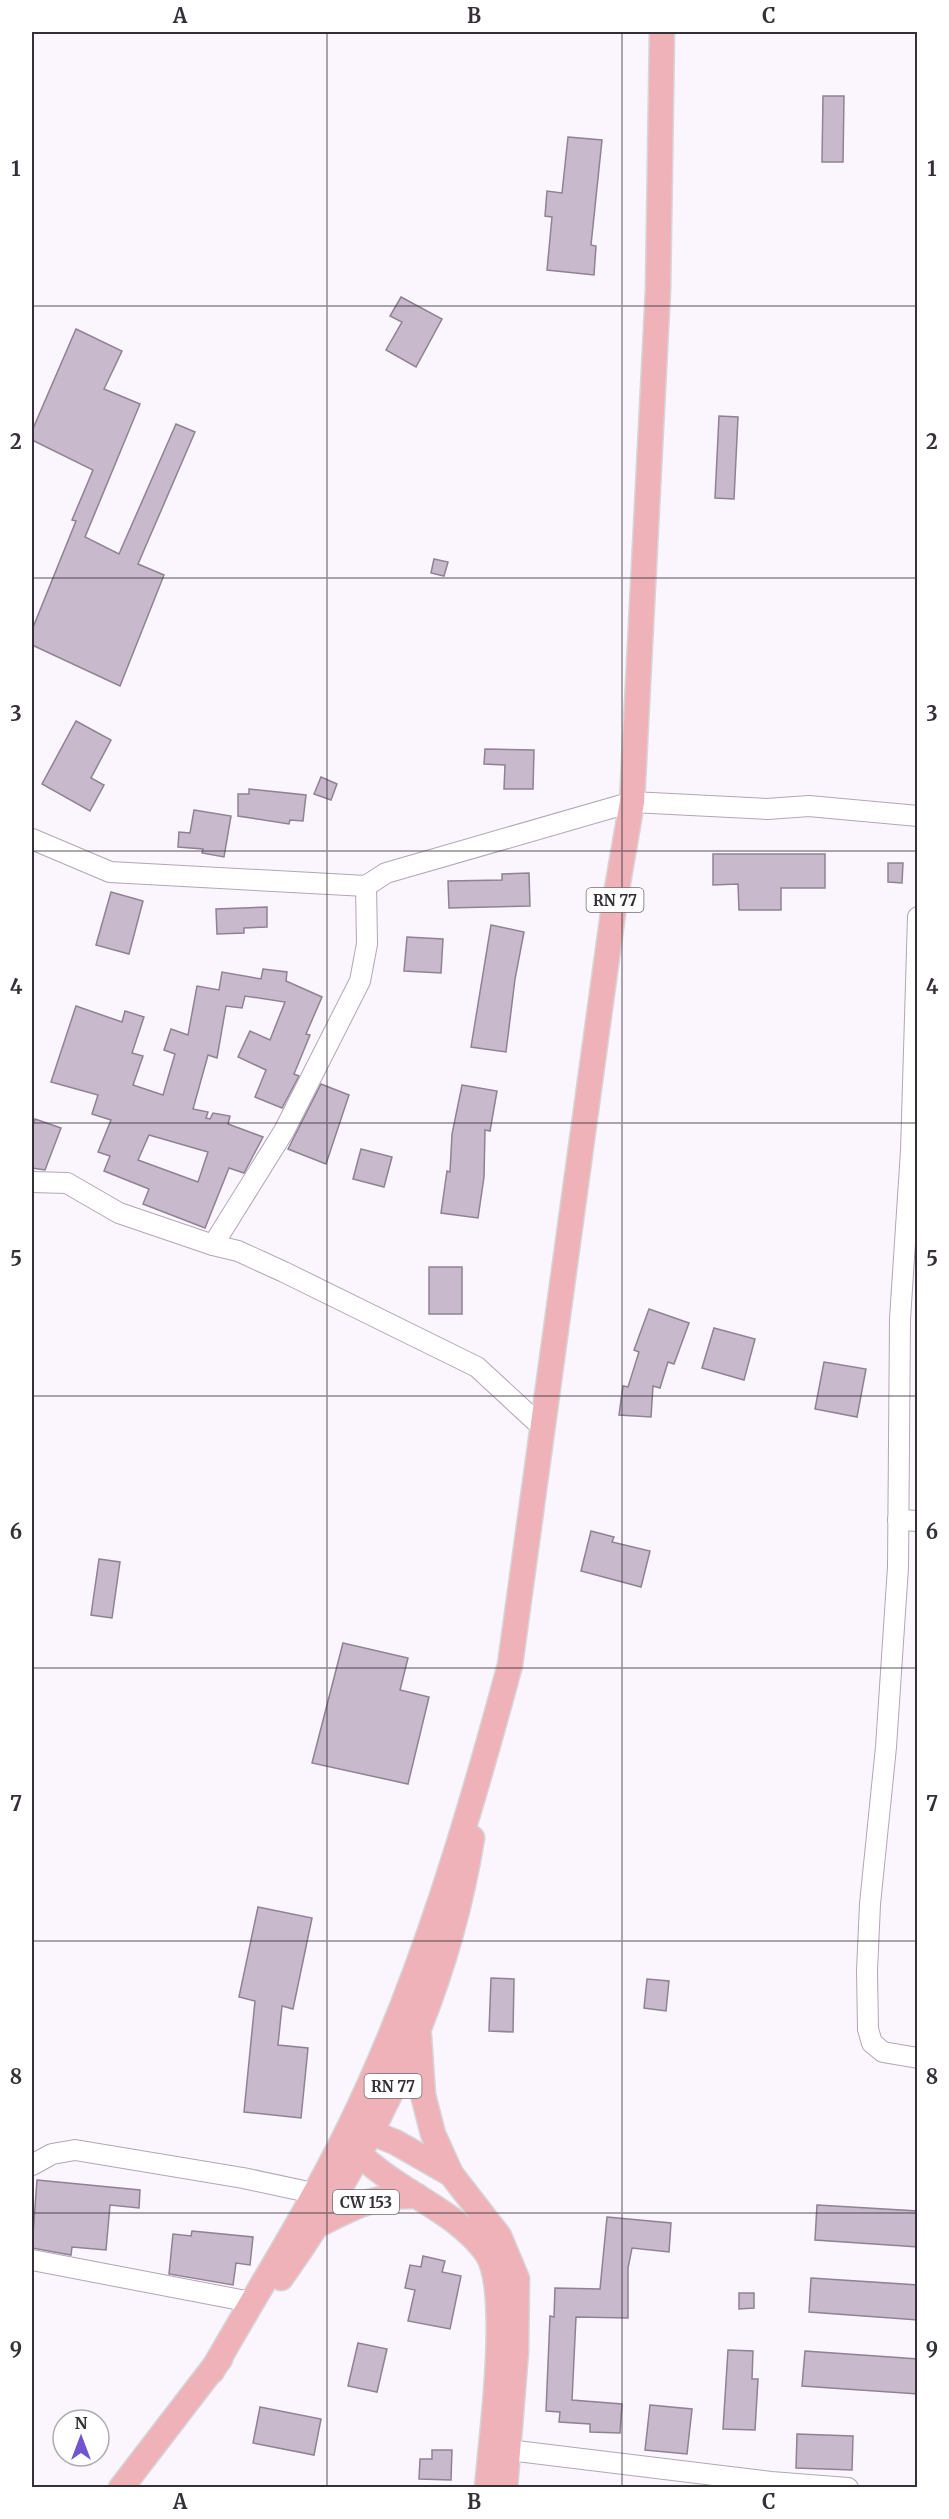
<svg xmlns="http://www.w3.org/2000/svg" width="949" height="2519" font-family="Merriweather,serif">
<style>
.building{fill:#c8bacc;stroke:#8f8293;stroke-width:1.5;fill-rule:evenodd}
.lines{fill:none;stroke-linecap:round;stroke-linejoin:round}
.minor-casing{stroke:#b3a5b7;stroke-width:22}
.major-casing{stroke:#d7d6d7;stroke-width:27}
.minor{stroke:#fff;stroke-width:20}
.major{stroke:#eeb2b8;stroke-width:24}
.grid{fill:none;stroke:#353037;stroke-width:1.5;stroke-opacity:0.55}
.labels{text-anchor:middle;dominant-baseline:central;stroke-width:4.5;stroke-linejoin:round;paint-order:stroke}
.shield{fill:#fff;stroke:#726e73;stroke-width:1.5}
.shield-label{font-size:15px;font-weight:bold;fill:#353037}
.neatline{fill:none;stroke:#353037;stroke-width:2}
.grid-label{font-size:20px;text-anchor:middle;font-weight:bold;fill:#353037}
</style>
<rect width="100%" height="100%" fill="#fbf5fd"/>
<!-- building -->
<g class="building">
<polygon points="823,96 844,96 843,162 822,162"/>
<polygon points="568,137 602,140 591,245 596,246 594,275 547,270 552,217 545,216 547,191 562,193"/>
<polygon points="401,297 442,319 416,367 386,350 402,322 390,316"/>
<polygon points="76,329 122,351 104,389 140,404 85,537 119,554 176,424 195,432 138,564 164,575 120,686 32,645 32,630 76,521 72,520 93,470 32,440 32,431"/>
<polygon points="719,416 738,417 734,499 715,498"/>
<polygon points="434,559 448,562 444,576 431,573"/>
<polygon points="76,721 111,740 91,778 104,785 90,811 42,784"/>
<polygon points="485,749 534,750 533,789 504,789 505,765 484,764"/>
<polygon points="321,777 337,784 331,800 314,794"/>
<polygon points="249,789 306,795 303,821 290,820 289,824 238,816 238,794 249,794"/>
<polygon points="194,810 231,816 224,857 202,853 203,849 178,847 179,832 190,833"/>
<polygon points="713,854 825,854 825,888 781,888 781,910 739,910 738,884 713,885"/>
<polygon points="888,863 903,863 902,883 888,882"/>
<polygon points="529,873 530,906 449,908 448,881 502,880 502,874"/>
<polygon points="111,892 143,901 129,954 96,945"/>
<polygon points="267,907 267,927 244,928 244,933 217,934 216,909"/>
<polygon points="491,925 524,932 515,979 506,1052 471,1047"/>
<polygon points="407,937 443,939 441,973 404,971"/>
<path d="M263,969L287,972L286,981L322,997L306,1034L310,1035L294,1074L299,1076L282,1108L255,1097L266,1070L238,1057L250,1031L270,1040L285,1002L245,996L242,1008L226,1006L217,1058L208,1055L193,1109L208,1112L206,1118L210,1119L213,1113L230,1116L228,1124L263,1137L244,1173L229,1168L205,1228L143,1204L149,1189L104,1171L110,1156L98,1152L111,1120L92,1114L98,1095L51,1082L76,1006L122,1022L125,1011L144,1017L132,1053L143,1056L133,1085L163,1095L175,1054L164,1050L171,1029L188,1035L197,986L219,990L222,972L261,979ZM149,1135L208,1152L198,1182L138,1160Z"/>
<polygon points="321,1084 349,1095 326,1164 288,1149"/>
<polygon points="462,1085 497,1091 490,1131 485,1130 484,1177 478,1218 441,1213 447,1171 450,1172 452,1134"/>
<polygon points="35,1119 61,1128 45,1170 32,1168 32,1128"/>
<polygon points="361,1149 392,1157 384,1187 353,1179"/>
<rect x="429" y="1267" width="33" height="47"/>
<polygon points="649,1309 689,1323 674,1364 668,1362 660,1388 653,1386 651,1417 619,1415 623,1386 628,1387 639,1352 634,1350"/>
<polygon points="714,1328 755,1339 744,1380 702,1368"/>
<polygon points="824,1362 866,1369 857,1417 815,1409"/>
<polygon points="591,1531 614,1537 612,1542 650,1551 641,1587 581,1571"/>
<polygon points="99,1559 120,1562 112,1618 91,1615"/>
<polygon points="343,1643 408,1658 400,1690 429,1697 408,1784 312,1763"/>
<polygon points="258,1907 312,1918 293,2009 282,2006 278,2045 308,2048 301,2118 244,2112 255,2001 239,1997"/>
<polygon points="491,1978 514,1979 513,2032 489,2031"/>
<polygon points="647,1979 669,1981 666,2011 644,2008"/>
<polygon points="37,2180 140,2190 139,2208 110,2205 106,2250 72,2247 71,2255 32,2248"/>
<polygon points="817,2205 918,2211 918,2247 815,2240"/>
<polygon points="607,2217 671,2223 669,2252 632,2248 628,2268 628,2318 576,2317 572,2400 622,2404 620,2433 590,2432 590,2424 559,2422 560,2412 546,2411 550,2316 554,2317 555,2288 600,2289"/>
<polygon points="192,2231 253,2237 250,2265 236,2263 233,2285 169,2274 173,2234 191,2236"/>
<polygon points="423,2256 445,2261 442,2272 461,2276 450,2329 408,2321 415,2290 405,2288 410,2265 421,2267"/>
<polygon points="811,2278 918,2285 918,2320 809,2312"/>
<polygon points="739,2293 754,2293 754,2308 739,2309"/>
<polygon points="358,2343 387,2349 377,2392 348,2386"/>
<polygon points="728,2350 753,2351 752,2379 758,2379 755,2430 723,2429"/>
<polygon points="805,2351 918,2359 918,2394 802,2386"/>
<polygon points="650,2405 692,2409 687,2454 645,2450"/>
<polygon points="260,2407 321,2419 314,2455 253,2443"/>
<polygon points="797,2434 853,2436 852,2470 796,2468"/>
<polygon points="432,2450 452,2450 451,2480 419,2479 420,2459 432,2459"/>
</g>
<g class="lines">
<!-- minor casing -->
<g class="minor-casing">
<g id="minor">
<polyline points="32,839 110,872 366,886 386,873 632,802 767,809 809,806 918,816"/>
<polyline points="918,917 911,1151 900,1319 898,1567 886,1747 870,1904 867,1971 868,2029 872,2043 883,2052 918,2058"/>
<polyline points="32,1182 67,1183 119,1213 213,1245 238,1251 284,1272 477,1367 543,1428"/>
<polyline points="213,1245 284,1131 360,981 367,944 366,886"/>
<polyline points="898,1520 918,1521"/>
<polyline points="32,2165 52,2154 75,2150 243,2178 313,2193"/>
<polyline points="32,2260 251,2302"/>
<polyline points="508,2450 771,2482 848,2488"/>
</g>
</g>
<!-- major casing -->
<g class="major-casing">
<g id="major">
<polyline points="419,2036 423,2095 433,2134 451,2174 499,2236 517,2279 516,2352 505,2488"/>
<polyline points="357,2127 395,2142 451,2174"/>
<path d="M349,2146C363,2158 377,2170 392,2180C425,2203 461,2219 486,2252C512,2289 491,2439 487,2488"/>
<path d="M318,2225C356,2206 374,2195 417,2196"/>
<path d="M281,2278C374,2147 446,1998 472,1838"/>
<path d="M212,2371C258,2290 309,2210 350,2126C421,1980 468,1821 510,1665L614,906L632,802L658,290L662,32"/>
<polyline points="121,2488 220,2359"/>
</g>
</g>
<!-- minor -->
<use href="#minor" class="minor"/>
<!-- major -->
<use href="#major" class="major"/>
</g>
<!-- grid -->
<path class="grid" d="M327,32V2488M622,32V2488M32,306H918M32,578H918M32,851H918M32,1123H918M32,1396H918M32,1668H918M32,1941H918M32,2213H918"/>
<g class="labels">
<!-- shield labels -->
<g class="shield">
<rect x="586.5" y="888" width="57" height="24" rx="4.5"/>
<rect x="364.5" y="2074" width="57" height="24" rx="4.5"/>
<rect x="333" y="2190" width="66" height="24" rx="4.5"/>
</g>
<g class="shield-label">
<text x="615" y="900">RN 77</text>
<text x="393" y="2086">RN 77</text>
<text x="366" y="2202">CW 153</text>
</g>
</g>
<!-- border -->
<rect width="949" height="2519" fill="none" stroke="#ffffff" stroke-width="66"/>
<!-- north arrow -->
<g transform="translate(81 2438)"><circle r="28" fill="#ffffff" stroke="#aeacaf" stroke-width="1.5"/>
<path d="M0-4.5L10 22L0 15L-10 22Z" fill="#7154ce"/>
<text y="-9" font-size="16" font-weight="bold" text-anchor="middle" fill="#353037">N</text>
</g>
<rect x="33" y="33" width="883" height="2453" class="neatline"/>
<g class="grid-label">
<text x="180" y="23">A</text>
<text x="474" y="23">B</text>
<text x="769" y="23">C</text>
<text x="16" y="176">1</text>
<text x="932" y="176">1</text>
<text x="16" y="449">2</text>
<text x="932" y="449">2</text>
<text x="16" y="721">3</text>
<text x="932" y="721">3</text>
<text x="16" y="994">4</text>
<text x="932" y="994">4</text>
<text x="16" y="1266">5</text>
<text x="932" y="1266">5</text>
<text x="16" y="1539">6</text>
<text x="932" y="1539">6</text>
<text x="16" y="1811">7</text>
<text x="932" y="1811">7</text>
<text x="16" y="2084">8</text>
<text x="932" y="2084">8</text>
<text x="16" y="2357">9</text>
<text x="932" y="2357">9</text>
<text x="180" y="2509">A</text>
<text x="474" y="2509">B</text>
<text x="769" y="2509">C</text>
</g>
</svg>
